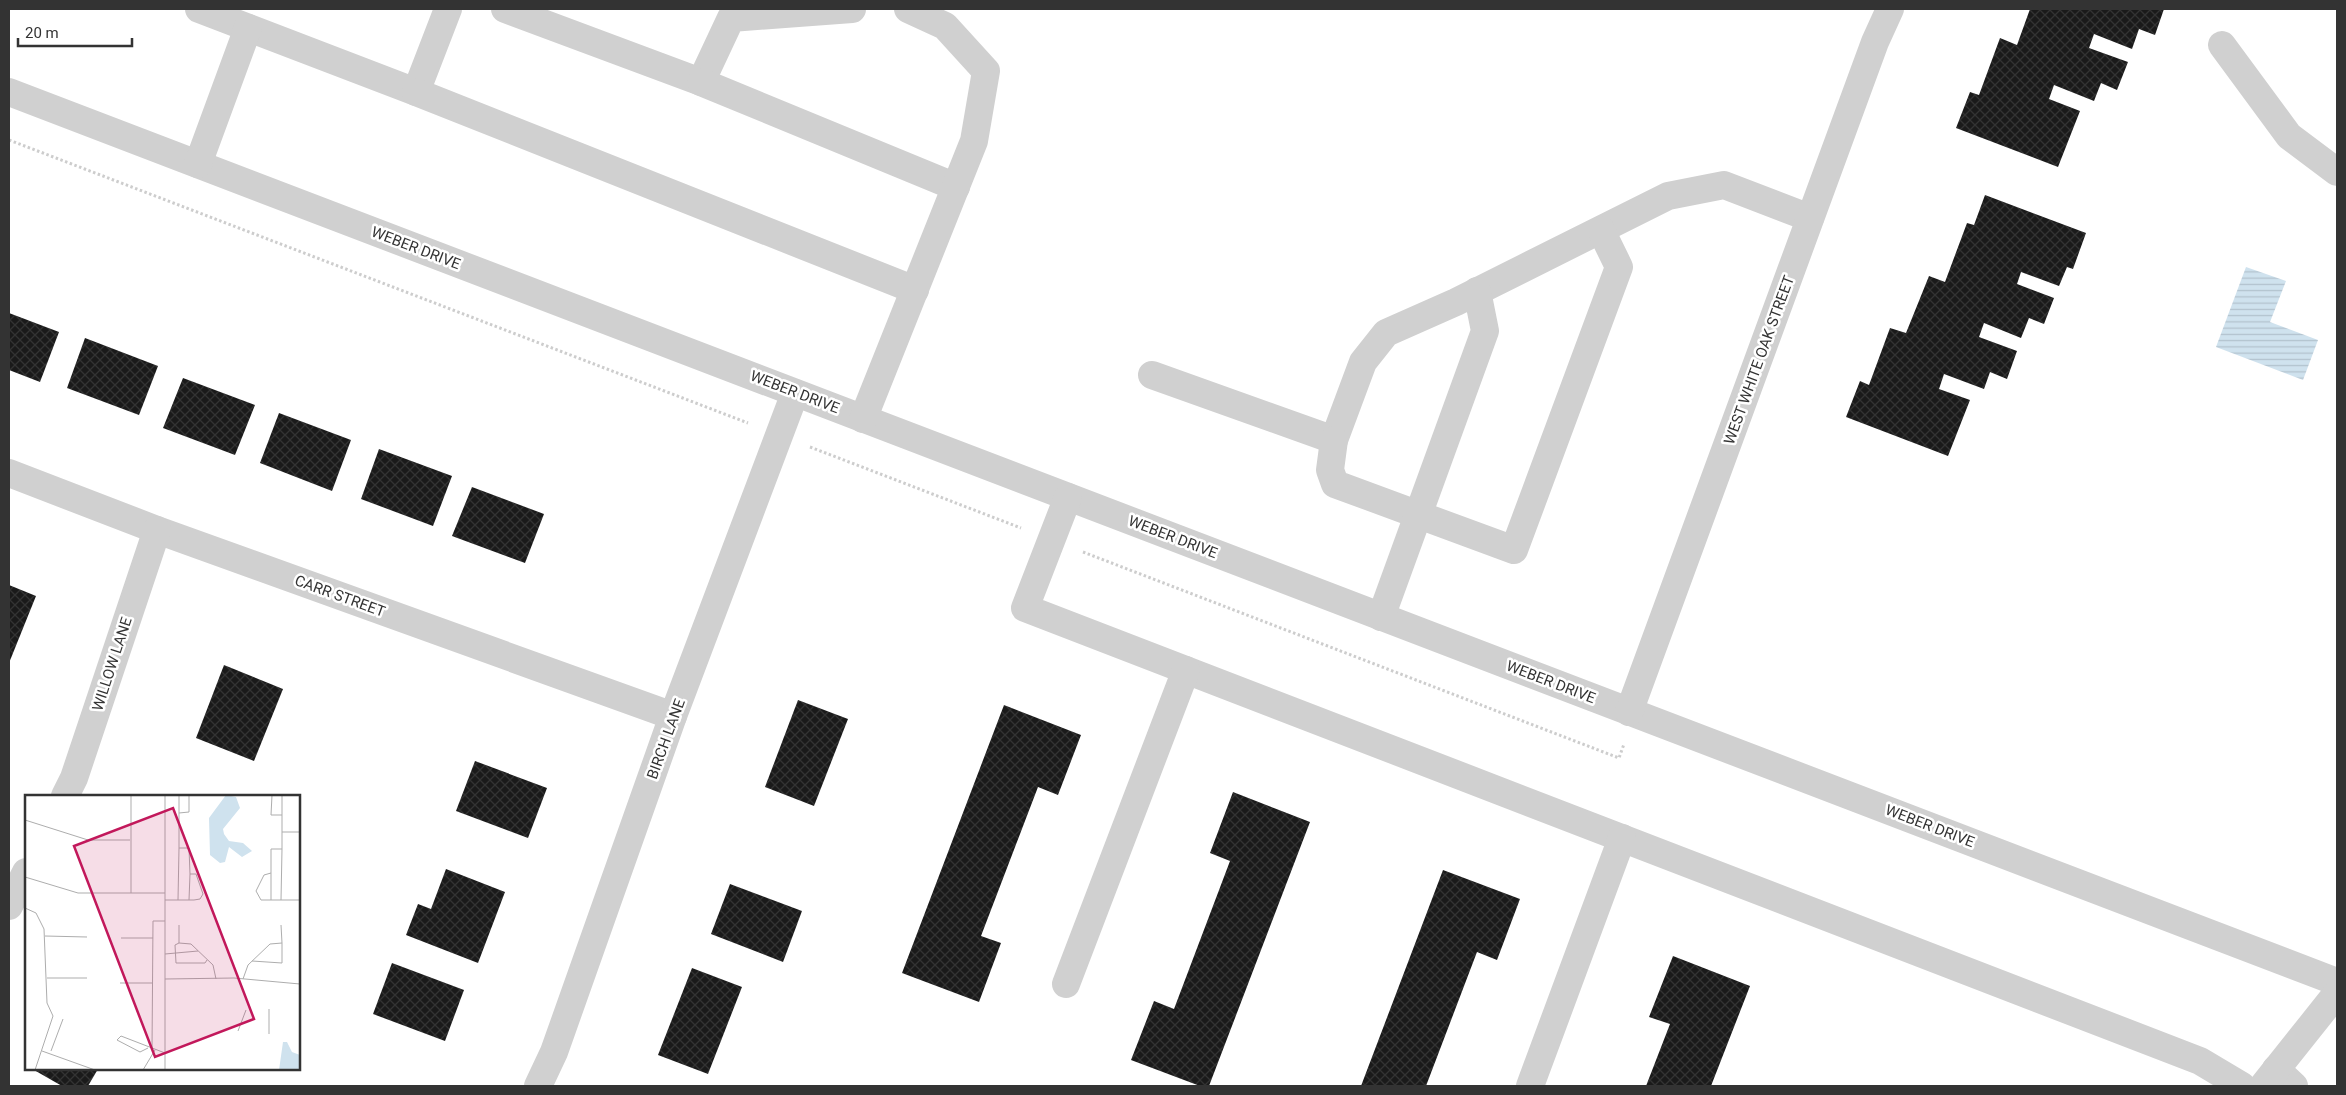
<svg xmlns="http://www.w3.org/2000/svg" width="2346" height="1095" font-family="Roboto,sans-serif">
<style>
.water{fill:url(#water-rules)}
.building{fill:url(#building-cross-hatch)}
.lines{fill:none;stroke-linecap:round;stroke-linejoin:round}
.path{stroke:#cdcdcd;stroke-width:3;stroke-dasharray:2.5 2.5;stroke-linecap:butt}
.minor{stroke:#d0d0d0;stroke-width:28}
.labels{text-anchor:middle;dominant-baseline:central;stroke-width:5;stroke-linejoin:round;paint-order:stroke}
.street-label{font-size:15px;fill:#333;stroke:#fff}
.inset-road{fill:none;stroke:#adadad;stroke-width:1}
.view{fill:#c2185b;fill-opacity:0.15;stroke:#c2185b;stroke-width:2.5}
.inset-edge{fill:none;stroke:#333;stroke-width:2.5}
</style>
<defs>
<pattern id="water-rules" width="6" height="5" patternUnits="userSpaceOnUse" patternTransform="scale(1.25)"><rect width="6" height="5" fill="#cfe2ee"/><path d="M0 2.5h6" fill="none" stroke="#b2c2cd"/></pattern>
<pattern id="building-cross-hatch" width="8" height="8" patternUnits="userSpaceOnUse" patternTransform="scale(1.25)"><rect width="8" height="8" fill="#1a1a1a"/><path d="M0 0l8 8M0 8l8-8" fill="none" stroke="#333"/></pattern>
</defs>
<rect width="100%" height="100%" fill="#fff"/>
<!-- water -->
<polygon class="water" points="2246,267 2286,281 2270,322 2318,340 2303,380 2216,347"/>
<!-- building -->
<g class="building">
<polygon points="2030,9 2164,9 2155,35 2139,29 2132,49 2094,34 2089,48 2128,62 2117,90 2101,83 2094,101 2054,85 2049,99 2080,111 2058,167 1956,128 1970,92 1979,95 2000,38 2017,45"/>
<polygon points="1985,195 2086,233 2073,269 2067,267 2059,286 2021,272 2017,284 2054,298 2044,324 2029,318 2021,338 1984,323 1979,337 2017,351 2007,379 1990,372 1984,389 1944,374 1939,389 1970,400 1948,456 1846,417 1860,381 1869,385 1890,328 1906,333 1929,276 1945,282 1967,223 1974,225"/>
<polygon points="9,313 59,332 40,382 9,370"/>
<polygon points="85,338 158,366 139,415 67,388"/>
<polygon points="183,378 255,405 235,455 163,428"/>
<polygon points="279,413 351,440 332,491 260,463"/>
<polygon points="379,449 452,476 433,526 361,499"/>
<polygon points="472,487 544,514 525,563 452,536"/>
<polygon points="9,585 36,596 9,663"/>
<polygon points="224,665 283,689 254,761 196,738"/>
<polygon points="798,700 848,719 814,806 765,787"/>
<polygon points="1004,705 1081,735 1058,795 1038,787 981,936 1001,943 979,1002 902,973"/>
<polygon points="475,761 547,788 528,838 456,811"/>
<polygon points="1233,792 1310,822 1209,1086 1200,1086 1131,1060 1154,1001 1174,1009 1230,861 1210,853"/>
<polygon points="446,869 505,892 478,963 406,935 418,904 431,909"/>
<polygon points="1443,870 1520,899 1497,960 1477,952 1426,1086 1361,1086"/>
<polygon points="730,884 802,911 783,962 711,934"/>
<polygon points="1673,956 1750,986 1711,1086 1646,1086 1670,1024 1649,1017"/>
<polygon points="392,963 464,990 445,1041 373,1014"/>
<polygon points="692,968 742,987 708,1074 658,1055"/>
<polygon points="35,1069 98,1069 88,1086 62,1086 34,1070"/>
</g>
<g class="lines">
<!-- path -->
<g class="path">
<polyline points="9,140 748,423"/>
<polyline points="810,447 1021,528"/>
<polyline points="1083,552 1619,758 1624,744"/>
</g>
<!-- minor -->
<g class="minor">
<polyline points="199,9 416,92 448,9"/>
<polyline points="505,9 701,82 731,18 852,9"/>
<polyline points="2222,45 2289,136 2337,172"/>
<polyline points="701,82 956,187"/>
<polyline points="9,92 2337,982"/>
<polyline points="416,92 915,290"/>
<polyline points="198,164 248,28"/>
<polyline points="1152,375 1334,440 1363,362 1386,333 1456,302 1668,196 1724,185 1810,218"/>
<polyline points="863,419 974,141 986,71 945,26 908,9"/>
<polyline points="1334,440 1330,470 1335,484 1514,550 1619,267 1601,230"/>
<polyline points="9,473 157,530 673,716"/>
<polyline points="1068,497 1025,608 2200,1061 2242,1086"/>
<polyline points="1381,617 1485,331 1477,291"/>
<polyline points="1629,712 1875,42 1890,9"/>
<polyline points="65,796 74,778 157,530"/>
<polyline points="9,906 26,872"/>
<polyline points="1066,984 1186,670"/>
<polyline points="2276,1069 2294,1086"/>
<polyline points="538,1086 554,1052 673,716 795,393"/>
<polyline points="1530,1086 1622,838"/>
<polyline points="2263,1086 2337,993"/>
</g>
</g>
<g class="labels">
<!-- street labels -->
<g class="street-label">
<text transform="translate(416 248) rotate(21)">WEBER DRIVE</text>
<text transform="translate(1759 360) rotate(-70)">WEST WHITE OAK STREET</text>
<text transform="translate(795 392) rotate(21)">WEBER DRIVE</text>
<text transform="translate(1173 537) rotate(21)">WEBER DRIVE</text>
<text transform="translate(340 596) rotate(20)">CARR STREET</text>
<text transform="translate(112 664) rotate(-72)">WILLOW LANE</text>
<text transform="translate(1551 682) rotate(21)">WEBER DRIVE</text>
<text transform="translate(666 739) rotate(-70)">BIRCH LANE</text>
<text transform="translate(1930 826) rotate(21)">WEBER DRIVE</text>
</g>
</g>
<!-- overview -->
<g transform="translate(25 795)">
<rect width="275" height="275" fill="#fff"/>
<path d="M201,0L211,2L215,13L198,34L199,39L204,46L218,48L227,56L217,62L204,52L200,67L195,68L185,60L184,23ZM258,247H262L267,257L275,260V275H254Z" fill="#cfe2ee"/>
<path class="inset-road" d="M106,0V98M140,0V275M247,0L246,20H257M154,18L164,17V0M0,25L63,45H105M257,37H275M257,54V0M246,78L239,80L231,96L236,105H275M0,82L53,98H140M140,105H169L175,104L178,99L171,79H165L164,53H154V0M153,105L154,53M164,105L165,79M246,105V54H257L256,105M0,113L11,118L19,134L22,208L28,221L10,275M154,130V148L166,149L188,170L191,184M20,141L62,142M96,143H128M154,148L150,150L151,168H180L182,165M140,159L173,156M227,166L257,168V148M22,183H62M140,184L209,183L275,189M218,184L223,170L245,149L257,148L256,130M95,188H128M213,236L221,215M244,239V214M123,253L115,257L92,245L96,241L140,258M127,254L128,126H140M17,256L70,275M26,256L38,224M118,275L130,255"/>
<path class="view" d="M148,13L229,224L130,262L49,51Z"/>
<rect width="275" height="275" class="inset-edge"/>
</g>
<!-- border -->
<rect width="2346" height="1095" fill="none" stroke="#333333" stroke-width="20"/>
<!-- scale -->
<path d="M18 38v8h114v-8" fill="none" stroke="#333333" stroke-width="2.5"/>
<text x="25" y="38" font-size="15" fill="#333333" stroke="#ffffff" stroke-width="4" paint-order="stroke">20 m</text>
</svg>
